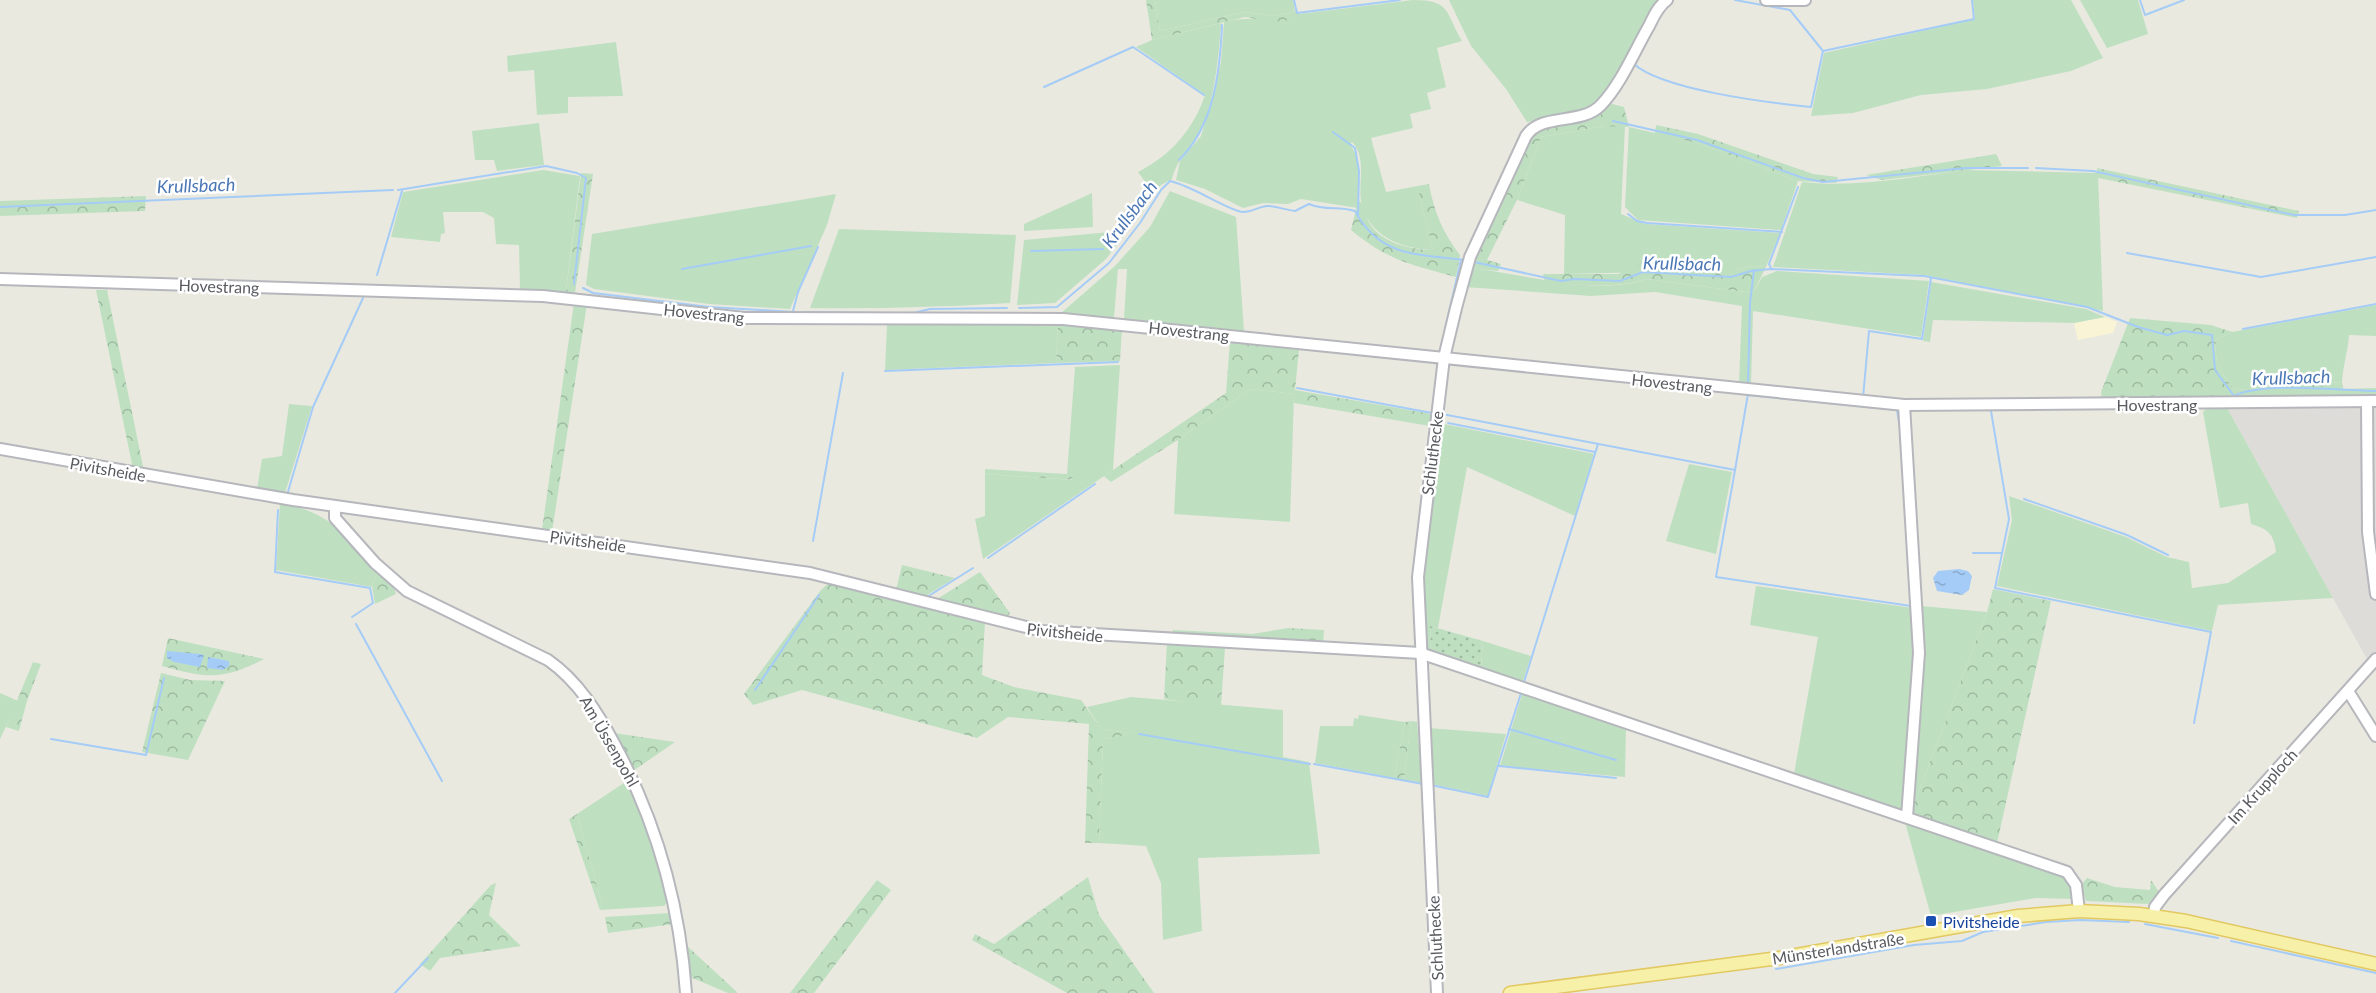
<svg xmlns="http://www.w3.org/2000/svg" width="2376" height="993" font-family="Lato,sans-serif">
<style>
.commercial{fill:#f9f4d6}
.industrial{fill:#dedcd8}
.grass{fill:#bee0c1}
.forest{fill:url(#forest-crowns)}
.garden{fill:url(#garden-dots)}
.water{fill:url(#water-ripples)}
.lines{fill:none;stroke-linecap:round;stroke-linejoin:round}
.stream{stroke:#a5ccf6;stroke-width:2}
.minor-casing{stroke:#b6b7bc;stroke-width:14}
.major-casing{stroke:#e2c861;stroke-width:15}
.minor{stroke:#fff;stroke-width:10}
.major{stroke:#f6f0a9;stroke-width:12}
.transit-dot{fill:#1a4fb4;stroke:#fff;stroke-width:2}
.labels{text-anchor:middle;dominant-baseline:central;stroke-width:5;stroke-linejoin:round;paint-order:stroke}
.street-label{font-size:16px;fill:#595b60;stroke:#fff}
.transit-label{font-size:16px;fill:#164399;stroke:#fff;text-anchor:start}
.water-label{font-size:18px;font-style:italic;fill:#4b77b5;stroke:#fff}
</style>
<defs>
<pattern id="forest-crowns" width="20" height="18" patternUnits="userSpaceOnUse" patternTransform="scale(1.5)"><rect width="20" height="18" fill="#bee0c1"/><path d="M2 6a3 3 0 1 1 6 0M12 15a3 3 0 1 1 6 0" fill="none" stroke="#9db9a0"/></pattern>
<pattern id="garden-dots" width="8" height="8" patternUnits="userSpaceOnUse" patternTransform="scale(1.5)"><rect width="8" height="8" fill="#bee0c1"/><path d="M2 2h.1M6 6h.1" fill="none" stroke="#9db9a0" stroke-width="1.8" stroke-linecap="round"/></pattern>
<pattern id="water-ripples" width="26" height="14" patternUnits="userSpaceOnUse" patternTransform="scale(1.5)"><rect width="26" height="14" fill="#a5ccf6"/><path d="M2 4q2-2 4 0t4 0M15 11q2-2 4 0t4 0" fill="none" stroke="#89a9cb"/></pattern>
</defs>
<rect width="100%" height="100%" fill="#eae9e0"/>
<!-- commercial -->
<polygon class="commercial" points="2105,317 2117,322 2113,333 2078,340 2074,323"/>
<!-- industrial -->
<polygon class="industrial" points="2376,407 2376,665 2368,661 2227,408"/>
<!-- grass -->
<g class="grass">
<polygon points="1155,0 1293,0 1295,11 1274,16 1245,12 1160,31"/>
<path d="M1413,0C1451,0 1445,12 1462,41L1437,48L1446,87L1427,93L1431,109L1410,114L1413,128L1371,138L1386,192L1417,186L1433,250C1402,249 1367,236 1361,201C1358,182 1367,158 1352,142L1350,145C1363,158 1359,191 1358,208L1301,199L1288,204L1263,203L1243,208L1205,189L1176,180L1180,161L1201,136L1207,116L1221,62L1224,22C1249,15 1273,22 1299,19V14Z"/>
<polygon points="1449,0 1659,0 1597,105 1586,110 1527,122 1506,89 1471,46"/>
<polygon points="1973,0 2071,0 2103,58 2071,71 1987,89 1921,95 1853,113 1811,116 1824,53 1975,19"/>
<polygon points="2080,0 2138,0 2148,34 2107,48"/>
<path d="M1221,23C1219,55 1214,108 1198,136C1187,155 1179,155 1172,179L1161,185L1154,194L1138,172C1171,155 1193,130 1205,95L1136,47L1152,40Z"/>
<polygon points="616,42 623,96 568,97 568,113 537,115 534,70 508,72 507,56"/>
<polygon points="539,123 544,165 497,171 494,160 475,160 472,131"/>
<polygon points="1604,126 1625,126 1621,214 1645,224 1780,233 1766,267 1751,266 1737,270 1564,274 1565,215 1517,200 1541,137"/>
<polygon points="1629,127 1698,143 1798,181 1781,230 1638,220 1625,207"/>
<polygon points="543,170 580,176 566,292 520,290 519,245 496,244 494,218 483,212 443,212 445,233 441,234 440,242 391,237 403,192"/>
<path d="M1966,170L2098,173L2103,311L1924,275L1773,267L1802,182C1856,188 1912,177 1966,170Z"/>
<polygon points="1170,191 1236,217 1244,331 1124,319 1127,269 1118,269 1114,318 1060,314 1115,266 1150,227"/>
<polygon points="1092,193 1093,227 1024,231 1024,224"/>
<polygon points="836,194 827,225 790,309 709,304 594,289 586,285 592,234"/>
<path d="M839,229L1016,235L1010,303C943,307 877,309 810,308Z"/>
<polygon points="1110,232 1119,242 1106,259 1055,303 1017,305 1024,240"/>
<path d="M1470,268C1522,273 1595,297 1646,279L1753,293L1762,277L1777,271L1929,281L1921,337L1753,311L1751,386L1739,384L1742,306L1655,292L1591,296L1465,287Z"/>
<polygon points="1931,282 2086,309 2105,317 2074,323 1933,320 1930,342 1923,341"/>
<path d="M2376,305V336L2349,335C2348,351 2343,365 2342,382L2235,390C2220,373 2214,363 2216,340L2232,332Z"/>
<polygon points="1013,323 1058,325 1056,363 885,370 887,324"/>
<polygon points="1120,365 1113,470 983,559 975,519 985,516 985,474 1074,480 1067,474 1075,367"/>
<polygon points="1250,389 1294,394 1290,522 1174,514 1178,440"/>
<polygon points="289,404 312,406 285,493 257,489 262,459 282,456"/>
<path d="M2208,407L2227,408L2333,598L2218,605L2212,631L1997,586L2012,520L2009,496L2126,537L2167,557L2189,562L2192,588L2228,583L2276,552C2274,534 2268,529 2251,524L2248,503L2220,508L2203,412Z"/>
<polygon points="1439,423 1594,454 1575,516 1467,467 1438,628 1430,626 1431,652 1423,651 1421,579"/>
<polygon points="1689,464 1732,472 1716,554 1666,541"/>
<path d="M280,503C331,512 344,535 378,570L372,587L276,570Z"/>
<polygon points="1756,586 1913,608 1915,652 1902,812 1794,774 1818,637 1750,625"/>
<polygon points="1921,606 1987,612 1914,804 1924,654"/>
<polygon points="1483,641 1531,656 1523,681 1481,668"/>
<polygon points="1523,691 1626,726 1625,777 1500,766"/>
<polygon points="0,693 18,701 0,739"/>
<polygon points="1131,697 1283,710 1283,757 1309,762 1320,854 1198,858 1202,931 1163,940 1161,883 1146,846 1099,843 1103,739 1134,733 1102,730 1087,707"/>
<polygon points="1359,715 1405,722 1394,778 1315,763 1320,726 1353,726 1354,718 1358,719"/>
<polygon points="1411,721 1417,722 1422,783 1404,780"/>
<polygon points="1428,728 1506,734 1488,796 1431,784"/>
<polygon points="630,779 650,829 668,902 664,906 600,910 602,905 577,814"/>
<polygon points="1908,822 2065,874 2072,885 2072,899 2036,898 1931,916 1906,826"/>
</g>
<!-- forest -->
<g class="forest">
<polygon points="1146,0 1155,0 1160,31 1245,12 1274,16 1295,11 1299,14 1300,19 1273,22 1245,17 1152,40"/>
<polygon points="1608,103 1624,107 1629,127 1604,126 1541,137 1517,200 1487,260 1501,264 1498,271 1470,268 1531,134"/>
<polygon points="1656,125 1698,134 1813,174 1838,177 1836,183 1798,181 1698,143 1655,134"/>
<polygon points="1996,154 2002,166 1882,180 1866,175"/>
<polygon points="2097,168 2299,211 2297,218 2098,178"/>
<polygon points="581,173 593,174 575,293 566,292"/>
<path d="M1429,184C1434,212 1443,233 1460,255L1456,277C1409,264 1389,261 1351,230L1358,201L1361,202C1364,208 1366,217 1370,224C1382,243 1412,250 1433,250L1417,186Z"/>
<polygon points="146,196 145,211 0,216 0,201"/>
<path d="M1629,265L1737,270L1751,266L1766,267L1753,293L1646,279C1616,289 1576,285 1545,282L1543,274H1619Z"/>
<polygon points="96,290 107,290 144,471 133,469"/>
<polygon points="574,303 587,304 552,532 542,530"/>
<path d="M2130,318L2211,325L2232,332L2216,340C2214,363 2220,373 2235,390L2342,382L2343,389L2376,388V398L2102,400L2101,392Z"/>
<polygon points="1058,325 1122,328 1120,361 1056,363"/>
<polygon points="1230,341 1299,350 1295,390 1432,414 1430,426 1294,403 1294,394 1250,389 1178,440 1111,482 1104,476 1226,393"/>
<polygon points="985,469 1067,474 1076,480 985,474"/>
<polygon points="902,565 955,578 924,597 896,590"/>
<polygon points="378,570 394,587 396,594 375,604 372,587"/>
<polygon points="980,572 1010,613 1004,620 934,601"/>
<polygon points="830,582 985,622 982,675 1014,687 1081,700 1102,730 1137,733 1103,739 1099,843 1085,843 1089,724 1008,717 977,738 802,690 753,705 744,694 821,590"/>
<polygon points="1993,589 2051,601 1997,843 1914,815 1914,804 1987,612"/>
<polygon points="1288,628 1324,630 1323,644 1172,637 1173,630 1252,634"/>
<path d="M168,638L264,659C223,681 205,678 162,666Z"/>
<polygon points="1167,643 1225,648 1221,707 1164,699"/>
<polygon points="33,662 41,664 27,701 19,731 6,727"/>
<polygon points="161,673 190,680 225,681 188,760 142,752"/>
<polygon points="1411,721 1404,780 1394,778 1405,722"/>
<polygon points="614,733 675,742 636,769 630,767"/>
<polygon points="577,814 602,905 600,910 569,819"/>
<polygon points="1088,877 1099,915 1154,993 1067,993 972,940 975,934 994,944"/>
<polygon points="2087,878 2115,887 2150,890 2151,880 2159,892 2148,904 2086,901 2081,885"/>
<polygon points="877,880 891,890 814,993 790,993"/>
<polygon points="496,883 489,915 521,946 440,958 430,971 420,964 491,885"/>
<polygon points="671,913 674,924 608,933 605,917"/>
<polygon points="687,946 737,992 737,993 728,993 690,977"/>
</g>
<!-- garden -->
<polygon class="garden" points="1430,626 1483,641 1481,668 1431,652"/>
<!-- water -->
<g class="water">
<polygon points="1959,569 1968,571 1972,576 1969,590 1962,595 1937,591 1933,578 1938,571"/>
<polygon points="167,651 200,654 204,655 200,667 174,662 167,658"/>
<polygon points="208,657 229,661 229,666 223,670 207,668"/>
</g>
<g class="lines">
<!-- stream -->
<g class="stream">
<polyline points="1294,0 1297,13 1400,0"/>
<polyline points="1735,0 1790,10 1823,51"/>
<polyline points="2140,0 2145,15 2184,0"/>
<polyline points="1823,51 1974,19 1972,0"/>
<path d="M1633,63C1660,90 1771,103 1811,107L1823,51"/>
<polyline points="1044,87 1133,47 1204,95"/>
<polyline points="1613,121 1697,140 1803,178 1823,182 1966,168 2028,168"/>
<polyline points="1333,132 1355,148 1359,171 1358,216"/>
<path d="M1179,160C1214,126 1220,72 1222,25"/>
<polyline points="2036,168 2093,171 2294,215 2345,215 2376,210"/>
<polyline points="398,190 546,166 577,173 586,178 574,284"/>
<polyline points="0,207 393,190"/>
<polyline points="1628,214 1637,221 1647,223 1782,232"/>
<polyline points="1031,251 1103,249"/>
<polyline points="2127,253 2261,277 2376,257"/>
<path d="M1474,262L1561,281L1574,279L1620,281L1643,272L1731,277L1751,271L1771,269L1924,276L2087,307L2138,327L2167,335L2184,331L2212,335L2215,370L2234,396C2264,381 2340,391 2376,391"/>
<polyline points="1771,268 1769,264 1798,187"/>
<polyline points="682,269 811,246"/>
<polyline points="377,275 402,191"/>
<polyline points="112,288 184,290"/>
<polyline points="583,288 593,293 709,307 794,312"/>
<path d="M1019,308L1057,307L1109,263L1140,223L1161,190L1170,181C1194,187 1215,203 1238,211C1250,215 1259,205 1269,206C1279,207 1286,210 1295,211L1309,204C1325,211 1339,206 1355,211C1380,258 1419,254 1465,260"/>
<polyline points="793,311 798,292 818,247"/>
<polyline points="804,312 879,313"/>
<polyline points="909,314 930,309 1007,308"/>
<polyline points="1445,329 1461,260"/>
<polyline points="2243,329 2376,304"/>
<polyline points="885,371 1118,362"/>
<polyline points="1748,384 1750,303 1754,270"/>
<polyline points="1297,388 1432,413"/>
<polyline points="1747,395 1897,410 1901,435"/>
<polyline points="1863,398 1869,331 1922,339 1931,278"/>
<polyline points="1991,411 2009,519 1995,588 2211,632 2194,723"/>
<polyline points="1442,414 1735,470 1748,394"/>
<polyline points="1448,423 1595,452"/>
<polyline points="1735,470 1716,577 1911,606"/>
<polyline points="287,495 313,407 363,298"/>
<polyline points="2024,499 2127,535 2168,555"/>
<polyline points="278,510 275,572 370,588 373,603 352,617"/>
<polyline points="813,541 843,373"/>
<polyline points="1973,553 2002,553"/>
<polyline points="988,558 1095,484"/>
<polyline points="757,571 809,578"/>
<polyline points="927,597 973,568"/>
<polyline points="356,624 442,781"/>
<polyline points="1524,682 1598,444"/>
<polyline points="755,690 819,595"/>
<polyline points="1509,729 1616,760"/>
<polyline points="1139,734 1310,764"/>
<polyline points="51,739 146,755 164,678"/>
<polyline points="1314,764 1423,784"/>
<polyline points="1499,766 1616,778"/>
<polyline points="1431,785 1488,797 1522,690"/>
<polyline points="2165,902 2209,853"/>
<polyline points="2145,924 2218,938"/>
<polyline points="2231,941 2376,973"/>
<polyline points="1776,969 1914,945 1962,941 1983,932 2046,922 2080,920 2129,922"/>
<polyline points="395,993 428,958"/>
</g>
<!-- minor casing -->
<g class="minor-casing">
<g id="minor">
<polyline points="1766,0 1805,0"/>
<polyline points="0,279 543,296 744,318 1063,319 1904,405 2376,401"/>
<polyline points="2367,402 2368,532 2376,594"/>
<polyline points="1904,405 1919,653 1907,817"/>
<polyline points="0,449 293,500 810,573 1042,631 1420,653 2067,872 2076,885 2079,911"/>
<path d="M335,507V518L375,563L407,591L548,660C578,681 598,713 615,745C657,823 680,905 686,993"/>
<polyline points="2348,691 2376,736"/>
<polyline points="2154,916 2155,907 2164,895 2376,659"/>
<path d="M1437,993L1418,577L1444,358L1456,308L1470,257L1526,136C1542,112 1581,126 1601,105C1621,84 1634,52 1649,26C1653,18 1658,6 1667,0"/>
</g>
</g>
<!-- major casing -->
<g class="major-casing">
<polyline id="major" points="1510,993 1779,958 2018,916 2079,911 2139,914 2186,921 2376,964"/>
</g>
<!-- minor -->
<use href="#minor" class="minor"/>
<!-- major -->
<use href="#major" class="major"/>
</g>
<!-- markers -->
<rect class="transit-dot" x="1925" y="915" width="12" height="12" rx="3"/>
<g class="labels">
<!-- street labels -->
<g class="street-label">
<text transform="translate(219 286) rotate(2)">Hovestrang</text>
<text transform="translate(704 313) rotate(6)">Hovestrang</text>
<text transform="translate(1189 331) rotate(6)">Hovestrang</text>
<text transform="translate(1672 383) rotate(6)">Hovestrang</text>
<text x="2157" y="404">Hovestrang</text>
<text transform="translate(1432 453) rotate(-83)">Schluthecke</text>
<text transform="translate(108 469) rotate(10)">Pivitsheide</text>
<text transform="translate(588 541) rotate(8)">Pivitsheide</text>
<text transform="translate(1065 632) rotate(6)">Pivitsheide</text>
<text transform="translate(610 741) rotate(60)">Am Üssenpohl</text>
<text transform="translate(2262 786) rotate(-48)">Im Krupploch</text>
<text transform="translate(1435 938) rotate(-93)">Schluthecke</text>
<text transform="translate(1838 948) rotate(-9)">Münsterlandstraße</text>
</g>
<!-- transit labels -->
<g class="transit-label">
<text x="1943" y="921">Pivitsheide</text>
</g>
<!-- water labels -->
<g class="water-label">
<text transform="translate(196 185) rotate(-2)">Krullsbach</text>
<text transform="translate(1129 214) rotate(-53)">Krullsbach</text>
<text transform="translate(1682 263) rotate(1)">Krullsbach</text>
<text transform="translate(2291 377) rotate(-2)">Krullsbach</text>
</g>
</g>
</svg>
